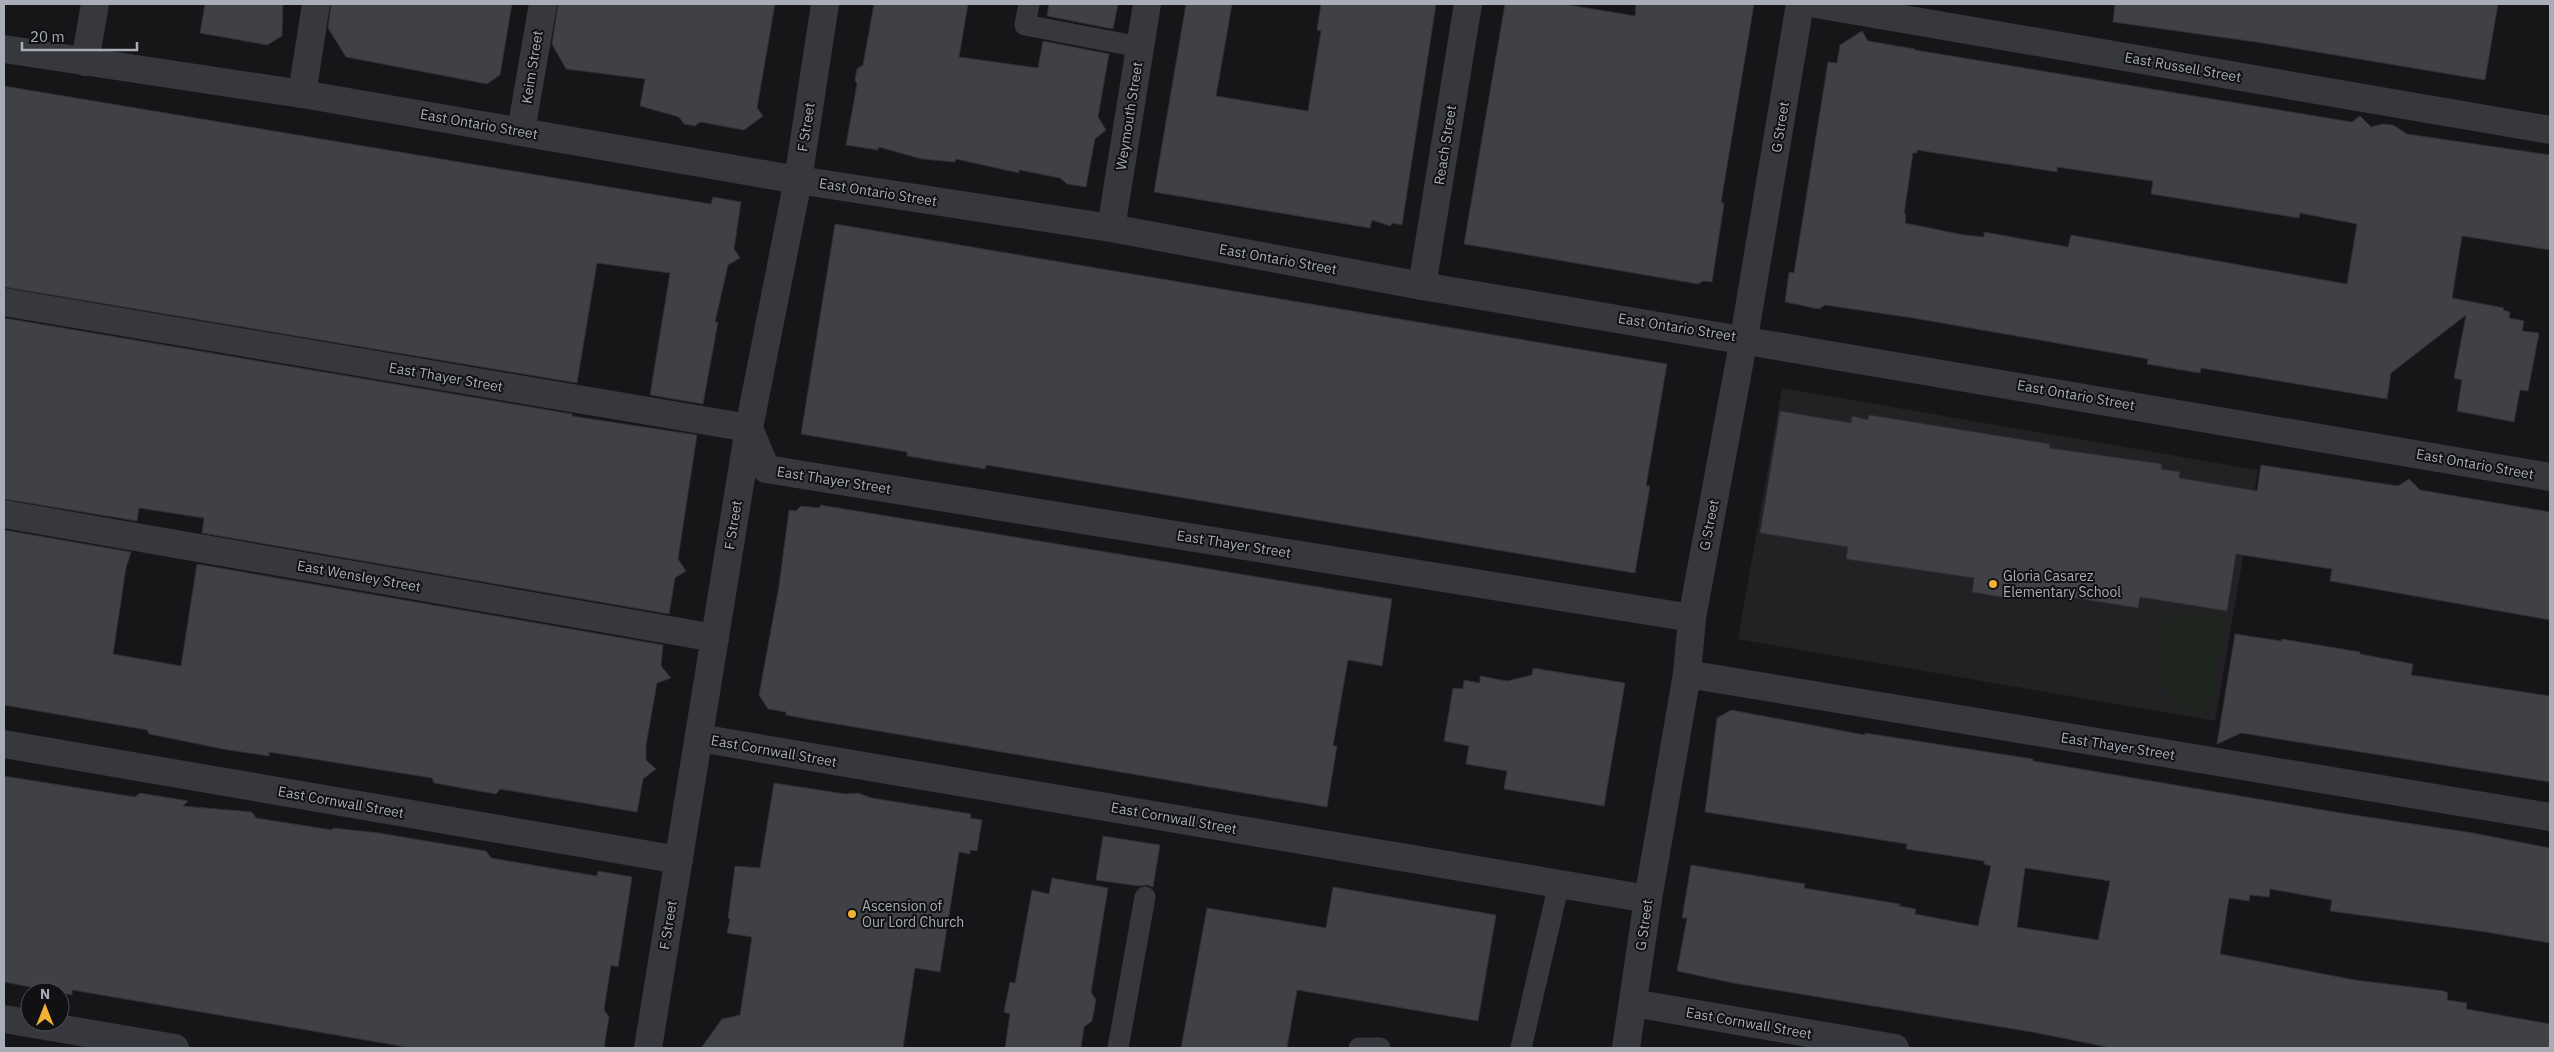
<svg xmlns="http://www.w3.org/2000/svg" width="2554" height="1052" font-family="'IBM Plex Sans',sans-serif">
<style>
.built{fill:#222225}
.green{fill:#1e261f}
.building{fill:#404145;stroke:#303034;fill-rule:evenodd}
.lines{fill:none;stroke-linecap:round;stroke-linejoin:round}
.lane{stroke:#37383d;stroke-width:21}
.street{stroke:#37383d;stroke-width:28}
.poi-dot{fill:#f2b134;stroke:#111113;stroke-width:2}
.labels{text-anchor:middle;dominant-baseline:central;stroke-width:4;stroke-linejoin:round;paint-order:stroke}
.street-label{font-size:14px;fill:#a8adb8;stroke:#111113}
.poi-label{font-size:14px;fill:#a8adb8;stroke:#111113;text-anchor:start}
</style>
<rect width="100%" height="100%" fill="#161618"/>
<!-- built -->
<polygon class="built" points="1782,388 2258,470 2215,721 1738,639"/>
<!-- green -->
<path class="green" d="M2203,612L2210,613L2220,620L2223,641L2212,678L2215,689L2210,709L2202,714C2186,709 2163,701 2161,681C2161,677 2164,674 2164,670C2165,661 2161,655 2156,648L2161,635V623L2167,617L2180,618L2185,614L2194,615Z"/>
<!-- building -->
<g class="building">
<polygon points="205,4 283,4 282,36 267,45 200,33"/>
<polygon points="331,4 512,4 500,75 487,84 346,57 328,28"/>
<polygon points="558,4 775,4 757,108 763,116 744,130 700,122 695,126 684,124 679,117 640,106 645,79 566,69 552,44"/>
<polygon points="874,4 968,4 959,57 1038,68 1043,41 1109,54 1098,117 1106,130 1095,139 1086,187 1067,184 1060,178 1019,170 1019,173 956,159 955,162 922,159 879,147 878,150 846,145 857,84 855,80 857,69 863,65"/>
<polygon points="1049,4 1118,4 1113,29 1047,16"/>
<polygon points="1186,4 1232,4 1216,96 1308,111 1321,31 1317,30 1321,4 1436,4 1402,225 1393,223 1390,226 1372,220 1370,228 1154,192"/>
<polygon points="1505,4 1563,4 1635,16 1636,4 1754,4 1721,202 1724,204 1712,282 1703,281 1698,284 1464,244"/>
<polygon points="2115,4 2498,4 2485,80 2263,43 2113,22"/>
<path d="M1862,31L1868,41L1915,49V50L2352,122L2360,116L2371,127L2382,124L2393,125L2407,134L2550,155V250L2462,236L2452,298L2504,308L2503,310L2510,312L2509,318L2524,321L2522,331L2539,333L2528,391L2520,390L2514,422L2457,411L2462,380L2454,378L2466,315L2391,373L2387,399L2201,368L2200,373L2147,364L2148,359L1913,318L1825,305L1819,309L1785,302L1789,272L1794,273L1828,62L1837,63L1840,45ZM1917,150L2057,172V167L2153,181L2151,194L2299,218L2300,213L2357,224L2347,284L2071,235L2068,247L1984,232V237L1964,235L1905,223L1906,214H1904L1913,153H1917Z"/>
<polygon points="4,86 711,204 713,197 741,202 734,249 740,258 728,265 715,322 718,322 703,404 650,395 670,273 597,263 577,383 4,287"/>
<polygon points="835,224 1667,364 1646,486 1650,486 1635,573 986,465 985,469 907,456 907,452 801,434"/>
<polygon points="4,318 572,414 572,416 697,435 678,559 686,571 675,578 669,614 202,533 204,518 139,508 137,521 4,499"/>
<polygon points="1780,411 1851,423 1852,416 1868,420 1869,415 2050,444 2049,448 2162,464 2161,469 2180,472 2179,478 2257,491 2261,465 2398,486 2409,479 2420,490 2550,512 2550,620 2330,581 2332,569 2236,554 2227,611 2140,597 2138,608 2014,588 2012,599 1972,592 1974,578 1846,559 1848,547 1760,533"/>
<polygon points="820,505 1392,599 1382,666 1348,660 1333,746 1337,746 1327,807 807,719 786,715 786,712 768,709 759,695 779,586 789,510 796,511 801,506 820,508"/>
<polygon points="4,530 131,552 126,568 113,654 181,666 197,564 663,645 661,666 671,678 657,683 646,745 646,760 656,769 643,779 637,812 500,789 496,794 434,783 432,778 269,752 269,756 228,750 149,734 147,730 4,705"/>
<polygon points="2235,634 2281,641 2282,639 2360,652 2360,654 2413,664 2411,675 2550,696 2550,782 2241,733 2217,744"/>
<polygon points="1533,668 1625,683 1604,806 1504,789 1507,771 1466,764 1469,746 1444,741 1453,688 1463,689 1464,680 1480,683 1480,676 1507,681 1532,675"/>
<path d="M1731,710L1865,735V733L2033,759V761L2341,813L2473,833L2550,848V943L2486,932L2330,911L2332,900L2270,889L2269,897L2250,895L2249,901L2229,898L2220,954L2355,980L2444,991L2448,993L2447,1000L2467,1003L2466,1009L2550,1024V1048H2112L2032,1032L1733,983L1677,971L1687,918H1682L1691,865L1805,884L1804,888L1900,904L1899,906L1916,909L1915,914L1978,926L1991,866L1984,864V861L1906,849L1907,844L1705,812L1717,718ZM2025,868L2110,881L2098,940L2017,927Z"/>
<polygon points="4,776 135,797 140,793 188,801 183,806 252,812 256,818 332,830 333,828 379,833 486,851 491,858 597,876 598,871 632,877 618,967 611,965 604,1010 609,1017 604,1048 412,1048 72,990 72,995 4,982"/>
<polygon points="774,783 845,794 858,793 872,798 971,814 970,818 982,820 977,851 970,850 970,854 959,852 940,972 915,968 903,1048 701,1048 722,1019 740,1015 752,937 727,933 730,919 728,918 735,866 760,868"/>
<polygon points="1103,836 1160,845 1153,887 1147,885 1139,886 1096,880"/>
<polygon points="1052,878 1108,888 1091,992 1096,1000 1092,1021 1084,1027 1081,1048 1005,1048 1010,1014 1004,1012 1010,982 1015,983 1032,890 1049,894"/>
<polygon points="1333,887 1496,915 1478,1021 1297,990 1287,1048 1181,1048 1207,908 1326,928"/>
</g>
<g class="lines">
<!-- lane -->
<g class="lane">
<polyline points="1029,4 1025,25 1140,47"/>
<polyline points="1118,1048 1145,897"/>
<polyline points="1359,1048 1380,1048"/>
<polyline points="1521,1048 1559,883"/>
</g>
<!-- street -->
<g class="street">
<polyline points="1816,4 2550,130"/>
<polyline points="4,49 302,94 798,180 1111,228 1422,286 2550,477"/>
<polyline points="85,62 95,4"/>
<polyline points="302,94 316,4"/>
<polyline points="521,131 543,4"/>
<polyline points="1111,228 1147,4"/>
<polyline points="1422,286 1468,4"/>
<polyline points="4,302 749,428 766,469 1692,618"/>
<polyline points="4,514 715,638"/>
<polyline points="1687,674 2550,817"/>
<polyline points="699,738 1648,899"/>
<polyline points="4,744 679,860"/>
<polyline points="1633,1003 1895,1048"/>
<polyline points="4,1019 175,1048"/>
<polyline points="648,1048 749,428 798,180 825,4"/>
<polyline points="1626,1048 1648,899 1687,674 1692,618 1744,338 1800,4"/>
</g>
</g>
<!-- markers -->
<g class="poi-dot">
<circle cx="1993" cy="584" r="5"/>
<circle cx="852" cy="914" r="5"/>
</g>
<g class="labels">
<!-- street labels -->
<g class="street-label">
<text transform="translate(532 67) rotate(-81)">Keim Street</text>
<text transform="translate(2183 67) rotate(10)">East Russell Street</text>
<text transform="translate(1129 116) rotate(-81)">Weymouth Street</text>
<text transform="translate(479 124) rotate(10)">East Ontario Street</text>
<text transform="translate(806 127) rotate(-81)">F Street</text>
<text transform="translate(1780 127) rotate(-81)">G Street</text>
<text transform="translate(1445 145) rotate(-81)">Reach Street</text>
<text transform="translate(878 192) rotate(9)">East Ontario Street</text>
<text transform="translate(1278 259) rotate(10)">East Ontario Street</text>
<text transform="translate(1677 327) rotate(9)">East Ontario Street</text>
<text transform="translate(446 377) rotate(10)">East Thayer Street</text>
<text transform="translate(2076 395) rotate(10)">East Ontario Street</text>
<text transform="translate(2475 464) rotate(10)">East Ontario Street</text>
<text transform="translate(834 480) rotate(9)">East Thayer Street</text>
<text transform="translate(733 525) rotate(-81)">F Street</text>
<text transform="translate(1709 525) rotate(-79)">G Street</text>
<text transform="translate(1234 544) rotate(9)">East Thayer Street</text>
<text transform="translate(359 576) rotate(10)">East Wensley Street</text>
<text transform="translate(2118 746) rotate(9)">East Thayer Street</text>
<text transform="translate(774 751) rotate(10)">East Cornwall Street</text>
<text transform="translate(341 802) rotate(10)">East Cornwall Street</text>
<text transform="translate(1174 818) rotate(10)">East Cornwall Street</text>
<text transform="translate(668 925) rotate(-81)">F Street</text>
<text transform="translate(1644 925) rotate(-82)">G Street</text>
<text transform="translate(1749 1023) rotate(10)">East Cornwall Street</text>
</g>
<!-- poi labels -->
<g class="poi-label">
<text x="2003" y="576">Gloria Casarez<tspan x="2003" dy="16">Elementary School</tspan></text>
<text x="862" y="906">Ascension of<tspan x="862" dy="16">Our Lord Church</tspan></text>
</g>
</g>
<!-- border -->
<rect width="2554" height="1052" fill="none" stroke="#a8adb8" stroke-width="10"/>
<!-- north arrow -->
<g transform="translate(45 1007)"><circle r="24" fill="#111113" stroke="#4d4f55"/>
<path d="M0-4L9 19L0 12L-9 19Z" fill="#f2b134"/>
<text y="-8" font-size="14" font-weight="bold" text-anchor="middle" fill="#a8adb8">N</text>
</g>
<!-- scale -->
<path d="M22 42v8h115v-8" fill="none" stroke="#a8adb8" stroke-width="2.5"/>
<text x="30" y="42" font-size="15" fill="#a8adb8" stroke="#111113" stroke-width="4" paint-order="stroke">20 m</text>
</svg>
